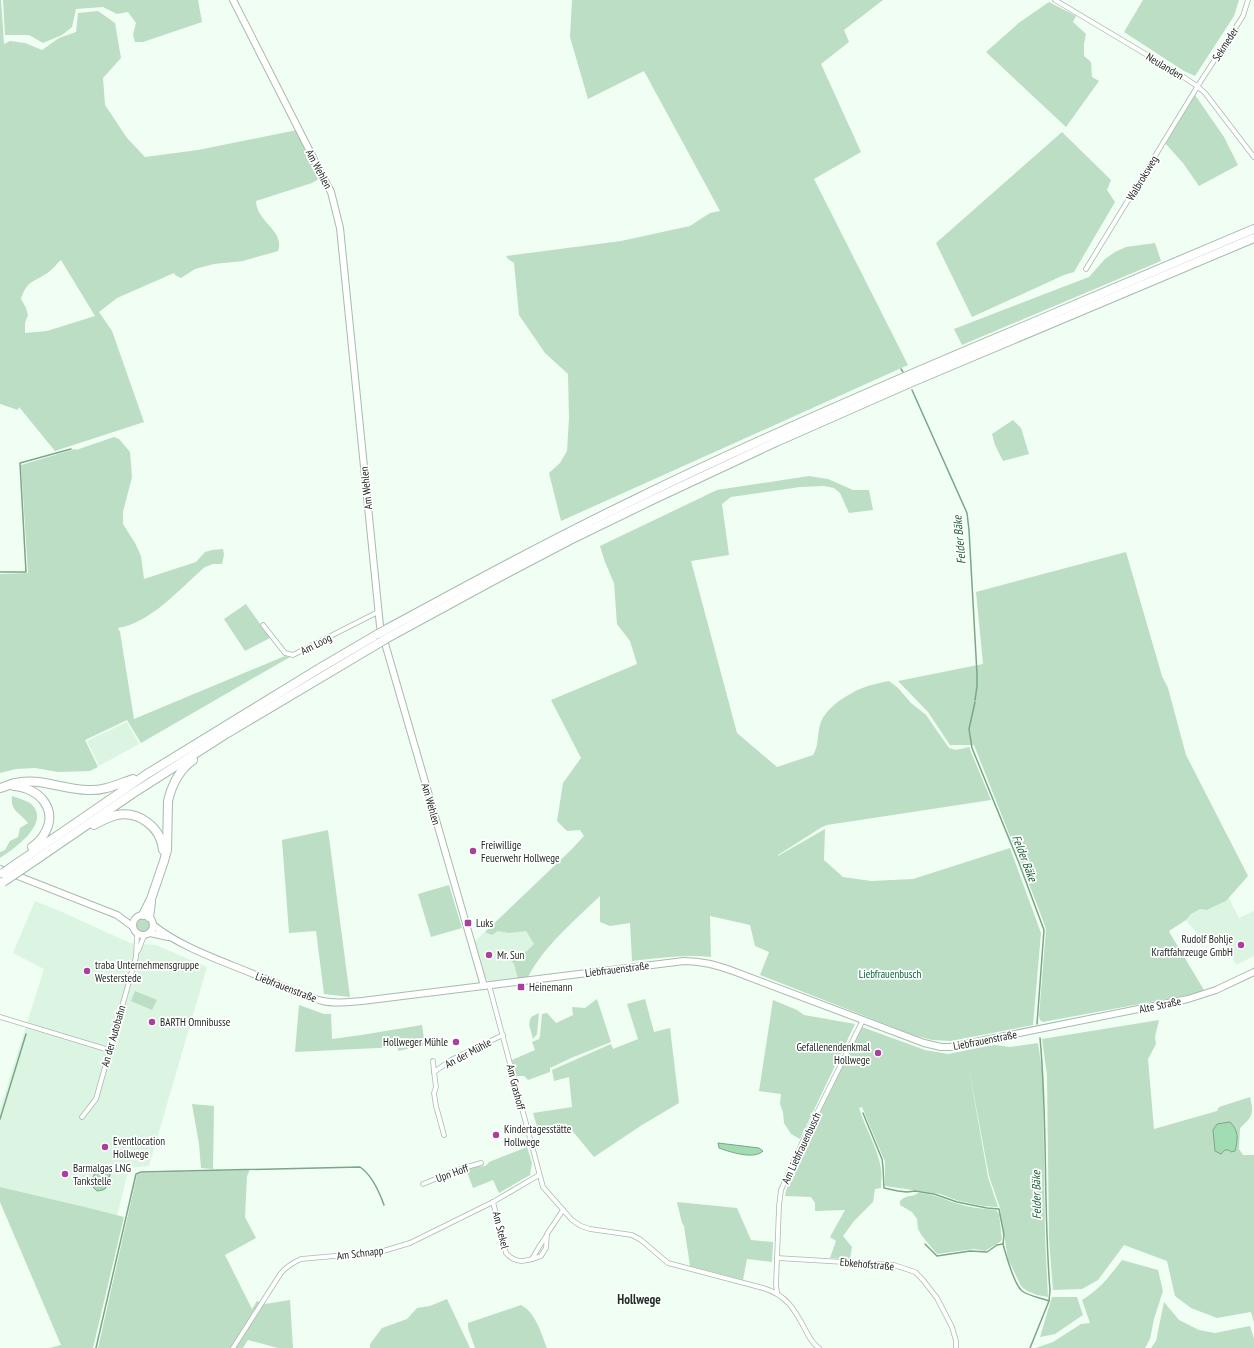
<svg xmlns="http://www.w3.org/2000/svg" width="1254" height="1348" font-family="'PT Sans Narrow',sans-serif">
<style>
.built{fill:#dcf5e3}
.green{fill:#bbdec4;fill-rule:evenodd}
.water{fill:#a1dcb2;stroke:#7ba687}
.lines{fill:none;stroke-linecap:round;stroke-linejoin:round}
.stream{stroke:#7ba687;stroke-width:1.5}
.street-casing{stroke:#a9baae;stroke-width:5.5}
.secondary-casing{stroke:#a9baae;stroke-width:8}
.highway-casing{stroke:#a9baae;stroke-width:10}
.street{stroke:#fff;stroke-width:4}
.secondary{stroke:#fff;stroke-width:6}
.highway{stroke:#fff;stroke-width:8}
.highway-bridge-casing{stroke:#a9baae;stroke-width:10;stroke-linecap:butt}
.highway-bridge{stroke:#fff;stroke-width:8}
.poi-dot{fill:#ac3e9c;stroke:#fff;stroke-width:1.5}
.labels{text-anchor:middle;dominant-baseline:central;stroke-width:3.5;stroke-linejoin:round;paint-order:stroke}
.street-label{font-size:11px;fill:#222924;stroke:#fff}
.poi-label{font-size:11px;fill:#222924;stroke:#fff;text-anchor:start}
.park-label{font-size:11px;fill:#016736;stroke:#fff}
.water-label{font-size:12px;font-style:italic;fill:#20613a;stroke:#fff}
.quarter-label{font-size:13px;font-weight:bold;fill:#223026;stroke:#fff}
</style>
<rect width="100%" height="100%" fill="#f0fef4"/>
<!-- built -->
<g class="built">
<polygon points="127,722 139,744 99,766 87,741"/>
<polygon points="1229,898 1239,918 1254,911 1254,956 1236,965 1222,934 1205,943 1186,920 1191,914 1200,909 1208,910 1226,901"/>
<polygon points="35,901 60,911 130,943 156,945 207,967 149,1166 129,1168 117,1216 85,1207 0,1187 0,1109 44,969 13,953"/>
<polygon points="511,908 542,955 534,966 528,977 490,982 485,978 474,942"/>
</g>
<!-- green -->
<g class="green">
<path d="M0,0H1L4,44L10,41L25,43L42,50L59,38L76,32L78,13L98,11L115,23L121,58L103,78L105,105L127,138L145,157L198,150L297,130L322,177L312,183L256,201C257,223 285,230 278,251L243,261L214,264L195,269L181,278L175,275L174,273L117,298L99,312L112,331L144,422L55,451L19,407L18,410L0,404ZM61,260L95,316L47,331L25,333V323L28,315L26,308L21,299C27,279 36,282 50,271C54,268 57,263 61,260Z"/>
<polygon points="3,0 198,0 202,22 143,42 135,42 133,35 136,23 128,12 117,14 103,7 76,9 72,27 62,35 43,43 29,35 5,35"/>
<polygon points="572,0 883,0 844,30 849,42 821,64 861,152 814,179 908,365 561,521 549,473 560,463 567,451 569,418 568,374 545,353 519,315 514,263 508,259 506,256 621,241 690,226 710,213 720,211 644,71 588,99 570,37"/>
<polygon points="1143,0 1239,0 1234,16 1195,76 1184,71 1124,32"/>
<polygon points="1049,2 1076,16 1073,22 1086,34 1084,44 1084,56 1091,62 1092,77 1099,81 1066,127 986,52 1020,22"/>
<polygon points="1195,95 1224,137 1238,165 1199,186 1183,163 1165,143"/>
<polygon points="1062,132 1111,180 1107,190 1115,202 1074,272 1064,275 972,317 936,243"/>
<polygon points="1155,243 1161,261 962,345 954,329 1089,277 1105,259 1115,252 1126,247"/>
<polygon points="1013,420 1021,428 1029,454 1003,461 995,445 992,434"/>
<path d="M114,437L119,439L130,452L132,477L123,512V524L135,543L141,556L144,579L196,562L205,552L212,550L223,549L224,555L222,564H213L205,567C180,588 151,623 118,628L120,632L134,719L285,656L290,657L141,743L127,720L85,740L98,767L90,771L58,772L35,768L16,769L0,773V574L28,573L21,465L75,449L76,450Z"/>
<path d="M809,476L828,479L853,490H869L873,510L849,513L840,493L834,488L824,486L800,487L731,497L722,504L729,555L691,561L737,733L777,767L813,755C819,746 817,735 820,725C825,708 845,696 860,689C869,685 880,683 889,681L898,688L911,703L926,715L949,748L956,750L969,747L991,800L827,825L822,827L778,855V856L825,829L824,860L843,877L871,881L913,879L1010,848L1041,933L1033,1025L951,1041L932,1040L913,1035L760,975L769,952L755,946L750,925L710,916L711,957C685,954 659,958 632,961L630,923L610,926L600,922V896C574,921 545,945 528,977L518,979L514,964L509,959L516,953L519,956L527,951L534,944L526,931L509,933L498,931L492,935L485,932L571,850L584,836L580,830L567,831L557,821L563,783L581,758L551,700L637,664L630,641L617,624L614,583L605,562L600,546L717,490Z"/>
<polygon points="1126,552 1162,676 1168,688 1186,755 1248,876 1226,901 1207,910 1200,909 1191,914 1186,920 1169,931 1171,935 1204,990 1199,993 1043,1022 1040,1020 1039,1016 1046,929 1038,907 974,745 950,745 928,712 898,681 983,664 976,592"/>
<polygon points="246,604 270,638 245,651 224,619"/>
<path d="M12,796C18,798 25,800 30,803C53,822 14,849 0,858V852L5,850L10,841L18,837L20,828L28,823C21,813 10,812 12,796Z"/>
<polygon points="328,830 350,997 324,994 316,931 289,933 282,840"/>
<polygon points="449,885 462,928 431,937 418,894"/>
<circle cx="143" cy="925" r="7"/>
<polygon points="135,991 157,1000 152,1010 131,1001"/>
<polygon points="597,999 611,1042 571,1058 550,1068 550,1072 528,1080 524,1076 516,1076 512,1060 535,1050 532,1042 539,1039 540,1036 542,1014 547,1013 556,1023 573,1015 572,1007 585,1008"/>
<polygon points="645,999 654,1032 670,1028 679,1103 642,1125 594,1157 570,1128 563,1125 539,1133 533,1113 572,1107 569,1077 554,1081 552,1070 611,1044 613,1049 638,1039 627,1004"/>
<polygon points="773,1000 797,1010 804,1015 855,1024 800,1139 791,1134 784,1123 783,1112 780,1104 781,1094 759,1091"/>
<polygon points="299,1005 324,1014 331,1014 332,1039 361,1035 422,1025 425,1045 398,1051 398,1047 295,1052"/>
<polygon points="539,1013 537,1034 533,1039 529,1024 531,1017"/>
<path d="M1159,1020L1155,1037L1156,1044L1148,1059L1154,1129L1217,1111L1219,1107L1250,1097C1254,1114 1253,1116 1240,1128L1239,1149L1243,1155H1254V1323L1251,1312L1217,1318L1191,1308L1175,1296L1167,1261L1124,1245L1098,1280L1082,1289L1053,1290L1049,1239L1047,1075L1042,1039ZM1217,1124L1237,1134L1231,1152L1229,1150H1225Z"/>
<path d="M862,1027L925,1050L948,1054L988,1046L995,1045L1010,1047L1038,1043L1043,1077L1045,1236L1048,1297L1037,1295L1027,1291L1021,1286L1008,1259L1000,1208L989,1176L968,1064L988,1177L998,1207L984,1206L959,1201L940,1194L885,1186V1162L862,1107L859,1108C865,1128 878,1148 881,1169C882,1175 881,1182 881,1188L875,1189L873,1202L854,1221L843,1236L852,1247L850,1259L830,1258L836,1241L830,1237L845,1210L815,1211V1203L811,1197L785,1196L786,1191L799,1159L797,1160L800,1152Z"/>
<polygon points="192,1104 214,1106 213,1169 201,1168 199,1144"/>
<path d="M527,1147L532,1163L530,1175L499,1193L493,1180L473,1188L466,1169C469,1168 473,1166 476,1166C483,1166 485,1168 489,1162Z"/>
<polygon points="249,1170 249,1172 247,1176 245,1217 256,1238 225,1255 252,1309 257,1301 265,1304 290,1300 293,1348 278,1348 248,1340 243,1348 98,1348 137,1175 141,1173"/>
<polygon points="0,1187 85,1207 124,1217 93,1348 49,1348 61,1345 0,1202"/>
<path d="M918,1193C931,1193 943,1199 955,1203C968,1207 982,1209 996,1210L999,1214L1002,1239L1000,1242L985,1251L974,1249L937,1254L922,1236L918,1229L917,1219L912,1212L900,1205V1201C907,1194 911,1198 918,1193Z"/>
<polygon points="677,1202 737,1208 751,1240 773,1242 772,1262 747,1259 743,1280 690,1266 684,1226 682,1223"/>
<path d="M1122,1260L1158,1270L1163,1291L1154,1319L1150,1339L1145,1348H1036L1053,1342L1081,1324L1090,1323L1082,1300C1100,1289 1109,1277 1122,1260Z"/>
<polygon points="1052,1297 1077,1297 1083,1315 1055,1334 1040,1337"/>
<polygon points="447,1299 470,1348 370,1348 370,1344 382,1328 407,1319 417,1308 430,1306"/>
<polygon points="1164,1302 1179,1320 1199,1330 1215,1333 1250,1326 1254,1339 1254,1348 1151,1348 1156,1341"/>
<path d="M521,1305C536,1313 541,1333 547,1348H475L468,1328V1323Z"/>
</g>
<!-- water -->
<g class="water">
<path d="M1230,1122C1239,1131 1238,1139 1235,1151L1231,1152L1229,1150H1225L1221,1154L1215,1151L1213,1130L1217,1124Z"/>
<path d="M718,1143L759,1148L763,1151C754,1160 730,1152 719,1148Z"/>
<polygon points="102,1167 107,1169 110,1173 110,1176 106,1181 106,1188 103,1190 97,1191 92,1186 92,1179 97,1169"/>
</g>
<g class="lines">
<!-- stream -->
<g class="stream">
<polyline points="901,369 903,372"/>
<polyline points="912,390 967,513 969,530 977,674 977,686 975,700"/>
<polyline points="0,572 26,572 20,463 71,449"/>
<polyline points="975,702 969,729 972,748 1019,863 1044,930 1037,1024"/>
<polyline points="863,1113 882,1159 883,1167 884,1188 898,1191 907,1192 915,1191 934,1194 957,1202 987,1208 999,1209 1004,1235 1003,1244"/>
<polyline points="0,1119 26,1034"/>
<path d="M925,1244L937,1256L970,1251L987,1252L997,1245L1003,1244C1006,1255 1014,1284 1022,1291C1029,1296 1041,1298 1049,1301"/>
<path d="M96,1348L136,1174L141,1172L360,1167C372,1175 379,1191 384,1205"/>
<path d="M1030,1348L1049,1301L1050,1290C1043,1206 1048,1122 1040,1038"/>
</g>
<!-- street casing -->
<g class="street-casing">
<g id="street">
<polyline points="1055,0 1179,74 1197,86 1205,93 1254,157"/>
<polyline points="1086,269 1199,84 1243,16 1248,0"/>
<polyline points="263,625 285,653 293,655 378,612"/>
<polyline points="138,951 144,936"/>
<path d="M489,985L543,1187L572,1220L581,1226L590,1229L632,1235L641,1240L668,1263L763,1288C787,1295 795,1310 806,1331C809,1337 813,1344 819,1348"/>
<polyline points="0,1017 109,1050"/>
<polyline points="433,1061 434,1072"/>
<polyline points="82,1117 96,1099 136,957 137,934"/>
<polyline points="444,1135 436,1106 434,1093 436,1087 434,1072 451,1060 503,1035"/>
<polyline points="423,1184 460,1169 481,1163"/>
<path d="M493,1202L506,1253C516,1265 527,1261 541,1256L546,1248L547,1234L563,1210"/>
<polyline points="777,1258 894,1265 915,1272 923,1280 937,1298 952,1327 956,1341 956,1348"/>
<polyline points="532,1259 539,1247 547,1235"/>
<polyline points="777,1292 776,1285 779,1206 781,1190 803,1141 863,1020"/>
<path d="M233,1348L281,1273C287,1266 292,1263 301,1259L380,1252L410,1243L493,1202L539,1175"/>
</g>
</g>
<!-- secondary casing -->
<g class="secondary-casing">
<g id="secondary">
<polyline points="233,0 324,179 331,192 340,228 380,626 484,986"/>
<polyline points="0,869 117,915 132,926"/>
<circle cx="143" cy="925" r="10"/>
<path d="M153,925C185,950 226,962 263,978C283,986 302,996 323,1001C336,1004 349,1002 362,1001L684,961C702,961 716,965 733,971L924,1043L941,1047H950L1188,999L1216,990L1254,972"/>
<polyline points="150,933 168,937"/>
</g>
</g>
<!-- highway casing -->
<g class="highway-casing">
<g id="highway">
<path d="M387,629C470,584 553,539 638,498C763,437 891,382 1020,328C1098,295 1176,262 1254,229"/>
<polyline points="389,637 492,581 570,540 650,501 776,442 912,382 1254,238"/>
<path d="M14,786C40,788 60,811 43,836C40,841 36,844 32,847"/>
<path d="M0,788C5,787 10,784 15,783C38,777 64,790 88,790C104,791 118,784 133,779"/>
<path d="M94,825C101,821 109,817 117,815C139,811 161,827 163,850"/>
<polyline points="16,864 147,774 320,668 378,634"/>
<polyline points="21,870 132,794 226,734 379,643"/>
<path d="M143,915L151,899L164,861L167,850L168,801C172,784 179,770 193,760"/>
<polyline points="149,917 151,902"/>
</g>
</g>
<!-- street -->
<use href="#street" class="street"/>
<!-- secondary -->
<use href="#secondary" class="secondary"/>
<!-- highway -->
<use href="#highway" class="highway"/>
<!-- highway-bridge casing -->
<g class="highway-bridge-casing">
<g id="highway-bridge">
<polyline points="378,634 387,629"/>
<polyline points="379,643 389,637"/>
<polyline points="3,873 16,864"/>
<polyline points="3,882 21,870"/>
</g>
</g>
<!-- highway-bridge -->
<use href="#highway-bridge" class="highway-bridge"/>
</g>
<!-- markers -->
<g class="poi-dot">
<circle cx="473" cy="851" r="4"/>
<rect x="464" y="919" width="8" height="8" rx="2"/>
<circle cx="1241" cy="945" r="4"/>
<circle cx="489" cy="955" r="4"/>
<circle cx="87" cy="971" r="4"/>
<rect x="517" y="983" width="8" height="8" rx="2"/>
<circle cx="152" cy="1022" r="4"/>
<circle cx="456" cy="1042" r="4"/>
<circle cx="878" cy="1053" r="4"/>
<circle cx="496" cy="1135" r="4"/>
<circle cx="105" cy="1147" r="4"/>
<circle cx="65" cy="1174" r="4"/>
</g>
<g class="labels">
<!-- street labels -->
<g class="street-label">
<text transform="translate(1225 44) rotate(-57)">Sekmeder</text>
<text transform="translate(1165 66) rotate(31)">Neulanden</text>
<text transform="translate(319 169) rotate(62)">Am Wehlen</text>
<text transform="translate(1142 178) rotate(-59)">Walbroksweg</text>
<text transform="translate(366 488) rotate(-96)">Am Wehlen</text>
<text transform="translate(316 644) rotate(-27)">Am Loog</text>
<text transform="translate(431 804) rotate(74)">Am Wehlen</text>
<text transform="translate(617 969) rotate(-7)">Liebfrauenstraße</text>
<text transform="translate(286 987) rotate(21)">Liebfrauenstraße</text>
<text transform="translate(1160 1005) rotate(-12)">Alte Straße</text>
<text transform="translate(113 1036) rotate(-74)">An der Autobahn</text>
<text transform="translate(985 1040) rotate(-11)">Liebfrauenstraße</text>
<text transform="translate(468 1053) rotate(-28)">An der Mühle</text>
<text transform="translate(516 1087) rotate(76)">Am Grashoff</text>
<text transform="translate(801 1148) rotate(-65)">Am Liebfrauenbusch</text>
<text transform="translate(452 1173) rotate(-20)">Upn Hoff</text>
<text transform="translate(501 1230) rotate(76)">Am Stekel</text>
<text transform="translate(360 1253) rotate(-7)">Am Schnapp</text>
<text transform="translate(867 1264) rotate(5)">Ebkehofstraße</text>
</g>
<!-- poi labels -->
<g class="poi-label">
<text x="481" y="845">Freiwillige<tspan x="481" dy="13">Feuerwehr Hollwege</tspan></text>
<text x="476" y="923">Luks</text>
<text x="1233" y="939" text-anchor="end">Rudolf Bohlje<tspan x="1233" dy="13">Kraftfahrzeuge GmbH</tspan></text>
<text x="497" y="955">Mr. Sun</text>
<text x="95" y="965">traba Unternehmensgruppe<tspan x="95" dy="13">Westerstede</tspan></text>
<text x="529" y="987">Heinemann</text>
<text x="160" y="1022">BARTH Omnibusse</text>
<text x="448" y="1042" text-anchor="end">Hollweger Mühle</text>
<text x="870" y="1047" text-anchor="end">Gefallenendenkmal<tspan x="870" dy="13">Hollwege</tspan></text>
<text x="504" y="1129">Kindertagesstätte<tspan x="504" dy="13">Hollwege</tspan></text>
<text x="113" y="1141">Eventlocation<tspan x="113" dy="13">Hollwege</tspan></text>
<text x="73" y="1168">Barmalgas LNG<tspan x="73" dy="13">Tankstelle</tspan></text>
</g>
<!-- park labels -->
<g class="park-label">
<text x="890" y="974">Liebfrauenbusch</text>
</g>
<!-- water labels -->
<g class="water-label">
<text transform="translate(959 540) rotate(-95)">Felder Bäke</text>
<text transform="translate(1025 858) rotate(69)">Felder Bäke</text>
<text transform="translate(1036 1195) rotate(-91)">Felder Bäke</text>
</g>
<!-- quarter labels -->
<g class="quarter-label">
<text x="639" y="1299">Hollwege</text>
</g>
</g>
</svg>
